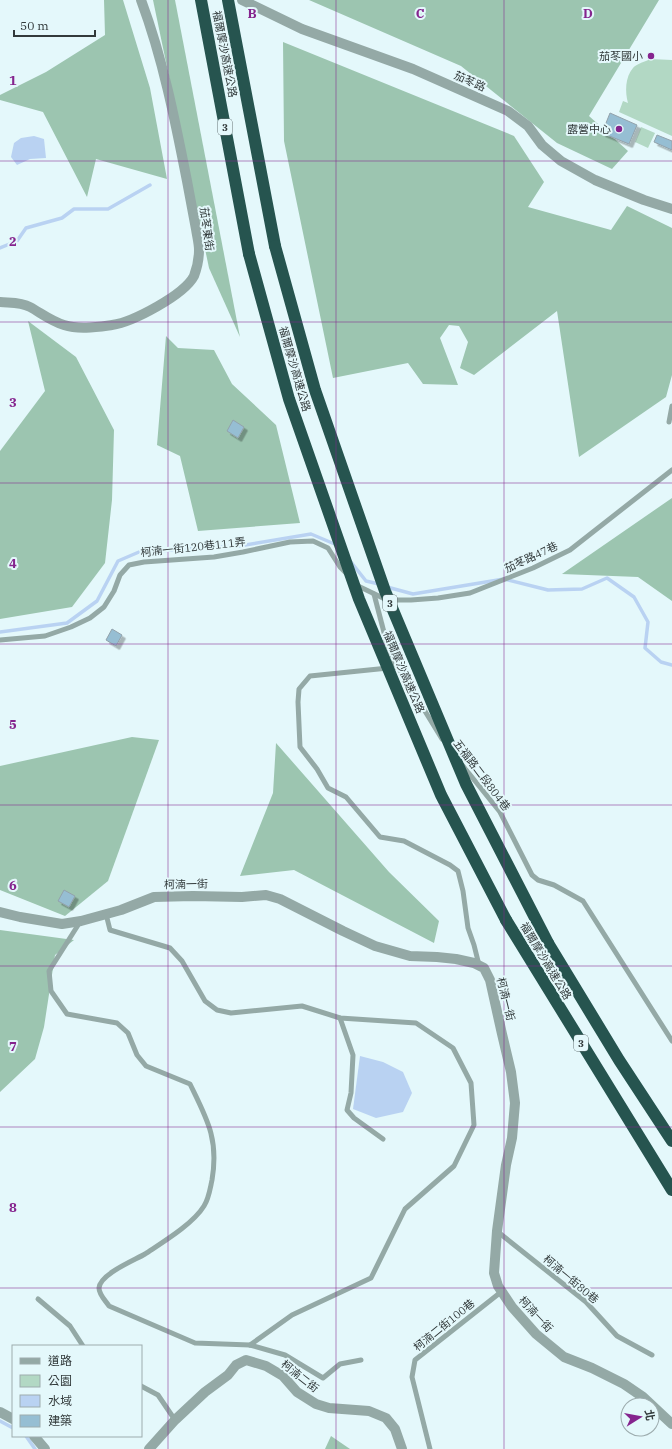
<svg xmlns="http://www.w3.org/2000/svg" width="672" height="1449" font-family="'IBM Plex Serif','Noto Sans TC',serif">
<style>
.green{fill:#b2d8c4}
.forest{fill:#9cc5b0}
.water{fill:#b9d2f2}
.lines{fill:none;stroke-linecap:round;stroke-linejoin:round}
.stream{stroke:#b9d2f2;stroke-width:3.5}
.building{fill:#96bed3;stroke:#93a2ab;filter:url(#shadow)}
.service{stroke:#94a9a6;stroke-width:5}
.minor{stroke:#94a9a6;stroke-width:10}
.motorway{stroke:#26544f;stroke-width:12}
.motorway-bridge{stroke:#26544f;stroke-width:12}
.grid{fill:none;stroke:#85248e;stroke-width:1;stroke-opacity:0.55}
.poi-dot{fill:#85248e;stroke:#e4f8fb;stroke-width:1.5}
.labels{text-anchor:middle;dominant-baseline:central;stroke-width:4;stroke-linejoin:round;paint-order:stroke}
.shield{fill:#e4f8fb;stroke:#677375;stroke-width:1}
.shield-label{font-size:10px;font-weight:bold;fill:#323a3b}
.street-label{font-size:11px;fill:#323a3b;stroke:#e4f8fb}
.poi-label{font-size:11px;fill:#323a3b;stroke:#e4f8fb;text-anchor:end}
.grid-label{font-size:13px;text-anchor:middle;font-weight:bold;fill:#85248e;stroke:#e4f8fb;stroke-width:4;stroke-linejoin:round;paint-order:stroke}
</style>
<defs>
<filter id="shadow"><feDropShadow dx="3.5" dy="3.5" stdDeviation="0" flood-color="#0004"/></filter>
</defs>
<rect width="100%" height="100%" fill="#e4f8fb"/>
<!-- green -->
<g class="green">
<path d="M651,59L672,60V136L619,112L623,101L628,103C625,92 625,77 633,68C636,64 646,61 651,59Z"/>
<polygon points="641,127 655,133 648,148 635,142"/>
</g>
<!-- forest -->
<g class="forest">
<polygon points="104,0 123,0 150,88 167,179 96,159 87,197 43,112 0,100 0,95 46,72 105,35"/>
<polygon points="153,0 175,0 240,337 209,268"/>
<polygon points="309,0 659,0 589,116 628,151 612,169 557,143 461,66"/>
<polygon points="283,42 514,136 544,182 528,207 611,230 627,206 672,228 672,375 666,397 579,457 557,311 474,375 460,368 468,342 459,326 449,325 440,338 458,385 423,384 408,363 333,378 284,141"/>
<polygon points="28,321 76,357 114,430 112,500 105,563 72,607 0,619 0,451 45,391"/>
<polygon points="166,336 178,348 214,350 232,384 276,425 300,523 198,531 180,456 157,445"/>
<polygon points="672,498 672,601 638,577 562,574"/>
<polygon points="132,737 159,740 108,881 65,916 0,890 0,766"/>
<polygon points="276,743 389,872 439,921 434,943 294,870 240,876 273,793"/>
<polygon points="0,930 74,940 55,955 44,1027 35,1059 0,1092"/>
<polygon points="331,1436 350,1449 325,1449"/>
</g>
<!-- water -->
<g class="water">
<polygon points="34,136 44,139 46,158 30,159 17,165 11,157 14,143 21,138"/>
<polygon points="360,1056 383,1062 403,1072 412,1093 403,1112 376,1118 353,1109"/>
</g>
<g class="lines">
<!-- stream -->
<g class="stream">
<polyline points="0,248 17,241 26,228 62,218 74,209 108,209 150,185"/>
<polyline points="351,562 366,581 379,584"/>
<polyline points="387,587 413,594 504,579 548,590 582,589 607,578 634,597 648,622 645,648 661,662 672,665"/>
<polyline points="0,632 67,623 97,601 118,561 139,552 239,546 311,534 337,545"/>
<polyline points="0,1421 13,1428"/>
<polyline points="26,1436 35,1449"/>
</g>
</g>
<!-- building -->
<g class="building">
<polygon points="610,113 637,125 629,144 602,133"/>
<polygon points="657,135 672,141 672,150 654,142"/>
<polygon points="233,420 244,427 238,438 227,431"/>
<polygon points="112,629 122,635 116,646 106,640"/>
<polygon points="64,890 75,896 69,907 58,901"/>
</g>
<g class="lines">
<!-- service -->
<g class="service">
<polyline points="669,422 672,406"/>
<polyline points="356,585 387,600 411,600 438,598 470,593 533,568 570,550 672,470"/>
<polyline points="374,594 393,667"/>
<polyline points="0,640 45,636 71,627 90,618 104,607 114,591 120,575 129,565 144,562 214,557 243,552 290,542 313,541 328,548 340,567 346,573"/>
<polyline points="442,739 398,667 310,676 299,689 298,702 300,747 317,769 328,788 346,797 380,837 404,841 450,865 458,871 463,891 468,928 474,945 479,965"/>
<polyline points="463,766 500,812 532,875 538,880 554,885 583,901 672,1041"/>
<polyline points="106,914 110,930 170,948 182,961 205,1001 217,1010 231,1013 302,1006 340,1018 416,1023 453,1048 471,1083 474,1125 454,1166 405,1209 371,1278 292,1315 250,1345"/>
<path d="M80,922L49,971L51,991L67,1014L117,1023L128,1033L137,1055L146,1066L190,1084C207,1119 219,1139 212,1180C210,1189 209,1198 204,1206C193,1224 163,1242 145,1254C135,1260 100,1274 99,1288C99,1295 106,1301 109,1306L195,1343L250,1345L285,1355L323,1378L340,1364L361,1360"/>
<polyline points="340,1018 353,1055 351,1093 347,1110 354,1118 383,1139"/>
<polyline points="498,1232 586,1302 617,1336 652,1355"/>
<polyline points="38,1299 70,1326 83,1346"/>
<polyline points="141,1386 158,1395 175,1420"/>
<polyline points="430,1449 412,1377 415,1360 501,1292"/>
</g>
<!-- minor -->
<g class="minor">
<polyline points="242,0 302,29 413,69 508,111 528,126 542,145 561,161 595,180 644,200 672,209"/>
<path d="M0,302C10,303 21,302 30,307C41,313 51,321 64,325C79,330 97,327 112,325C133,322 184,295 194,276C197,268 199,259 199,250C199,243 197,236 196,229C193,213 190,197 187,181C175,120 163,59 141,0"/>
<polyline points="0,912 20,917 62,924 81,921 121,910 154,897 193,896 242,897 266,895 280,899 343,931 375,946 410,956 437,957 456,959 474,963 484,968 490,980 502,1034 511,1072 515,1103 512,1138 506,1165 497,1231 494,1273 498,1286 512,1307 536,1334 564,1357 592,1368 624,1384 643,1397 672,1424"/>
<polyline points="0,1412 13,1419"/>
<polyline points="34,1436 45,1449"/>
<polyline points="149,1449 175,1420 205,1392 228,1375 236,1365 246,1360 266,1366 283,1376 297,1392 316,1404 329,1408 369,1411 386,1418 395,1429 402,1449"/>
</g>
<!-- motorway -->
<g class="motorway">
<polyline points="201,0 249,254"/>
<polyline points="228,0 275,246"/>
<polyline points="506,920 672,1190"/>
<polyline points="548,943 619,1060 672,1141"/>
</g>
<!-- motorway-bridge -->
<g class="motorway-bridge">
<polyline points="275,246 315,390 385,591 466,784 548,943"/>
<polyline points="249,254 289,399 359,599 441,795 506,920"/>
</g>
</g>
<!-- grid -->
<path class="grid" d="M168,0V1449M336,0V1449M504,0V1449M0,161H672M0,322H672M0,483H672M0,644H672M0,805H672M0,966H672M0,1127H672M0,1288H672"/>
<!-- markers -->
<g class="poi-dot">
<circle cx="651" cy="56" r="4"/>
<circle cx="619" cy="129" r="4"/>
</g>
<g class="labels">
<!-- shield labels -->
<g class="shield">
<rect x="218" y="119" width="14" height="16" rx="3"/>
<rect x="383" y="595" width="14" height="16" rx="3"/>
<rect x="574" y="1035" width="14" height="16" rx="3"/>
</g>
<g class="shield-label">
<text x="225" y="127">3</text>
<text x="390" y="603">3</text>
<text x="581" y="1043">3</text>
</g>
<!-- street labels -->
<g class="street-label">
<text transform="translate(225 54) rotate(79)">福爾摩沙高速公路</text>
<text transform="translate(470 81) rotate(24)">茄苳路</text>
<text transform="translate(207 229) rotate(82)">茄苳東街</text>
<text transform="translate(295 369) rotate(74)">福爾摩沙高速公路</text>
<text transform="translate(193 547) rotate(-6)">柯湳一街120巷111弄</text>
<text transform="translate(531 557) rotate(-25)">茄苳路47巷</text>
<text transform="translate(404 672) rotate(67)">福爾摩沙高速公路</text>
<text transform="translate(482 775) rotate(53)">五福路二段804巷</text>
<text transform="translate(186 884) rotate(-1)">柯湳一街</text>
<text transform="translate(546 961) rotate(59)">福爾摩沙高速公路</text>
<text transform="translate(506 999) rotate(76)">柯湳一街</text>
<text transform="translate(571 1279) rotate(40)">柯湳一街80巷</text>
<text transform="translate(536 1314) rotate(47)">柯湳一街</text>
<text transform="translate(444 1325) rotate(-39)">柯湳二街100巷</text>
<text transform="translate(300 1376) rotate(38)">柯湳二街</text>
</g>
<!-- poi labels -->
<g class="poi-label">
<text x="643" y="56">茄苳國小</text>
<text x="611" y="129">露營中心</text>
</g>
</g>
<g class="grid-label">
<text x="252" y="18">B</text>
<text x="420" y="18">C</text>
<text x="588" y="18">D</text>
<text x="13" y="85">1</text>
<text x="13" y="246">2</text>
<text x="13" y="407">3</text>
<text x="13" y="568">4</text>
<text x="13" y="729">5</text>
<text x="13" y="890">6</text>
<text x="13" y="1051">7</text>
<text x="13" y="1212">8</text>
</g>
<!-- legend -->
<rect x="12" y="1345" width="130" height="92" fill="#e4f8fb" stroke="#9dacae"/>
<rect x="20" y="1358" width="20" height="6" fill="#94a9a6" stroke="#9dacae"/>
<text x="48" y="1365" font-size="12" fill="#323a3b">道路</text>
<rect x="20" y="1375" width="20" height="12" fill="#b2d8c4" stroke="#9dacae"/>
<text x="48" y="1385" font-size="12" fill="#323a3b">公園</text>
<rect x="20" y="1395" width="20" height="12" fill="#b9d2f2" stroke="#9dacae"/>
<text x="48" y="1405" font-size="12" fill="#323a3b">水域</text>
<rect x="20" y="1415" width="20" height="12" fill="#96bed3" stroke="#9dacae"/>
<text x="48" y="1425" font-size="12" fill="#323a3b">建築</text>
<!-- north arrow -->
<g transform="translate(640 1417) rotate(79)"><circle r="19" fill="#e4f8fb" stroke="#9dacae"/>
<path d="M0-3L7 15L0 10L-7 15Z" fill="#85248e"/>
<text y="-6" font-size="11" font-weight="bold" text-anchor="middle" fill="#323a3b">北</text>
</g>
<!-- scale -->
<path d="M14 30v6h81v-6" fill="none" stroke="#323a3b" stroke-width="2"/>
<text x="20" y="30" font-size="12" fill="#323a3b" stroke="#e4f8fb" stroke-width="3" paint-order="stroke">50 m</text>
</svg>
